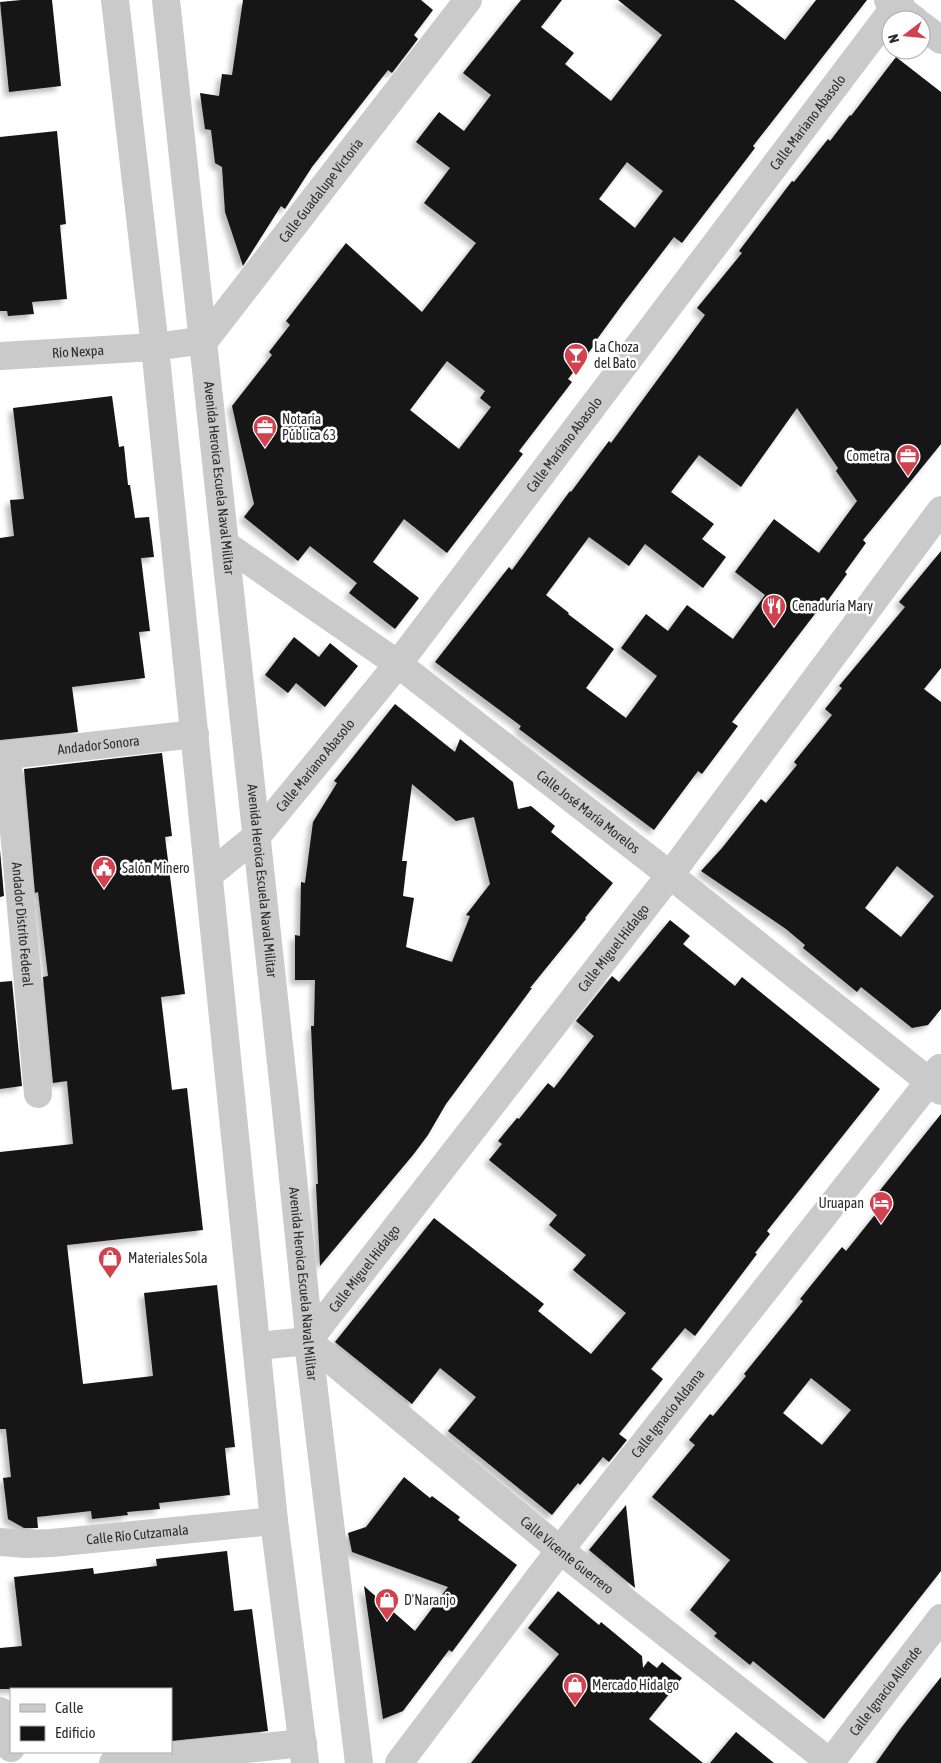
<svg xmlns="http://www.w3.org/2000/svg" width="941" height="1763" font-family="'Asap Condensed',sans-serif">
<style>
.building{fill:#141414;fill-rule:evenodd;filter:url(#shadow)}
.lines{fill:none;stroke-linecap:round;stroke-linejoin:round}
.minor{stroke:#cacaca;stroke-width:28}
.labels{text-anchor:middle;dominant-baseline:central;stroke-width:5;stroke-linejoin:round;paint-order:stroke}
.street-label{font-size:14px;fill:#2d2d2d;stroke:#fff}
.poi-label{font-size:14px;fill:#2d2d2d;stroke:#fff;text-anchor:start}
</style>
<defs>
<filter id="shadow"><feDropShadow dx="-4.5" dy="4.5" stdDeviation="2.5" flood-color="#0004"/></filter>
</defs>
<rect width="100%" height="100%" fill="#fff"/>
<!-- building -->
<g class="building">
<polygon points="21,0 52,0 61,86 9,92 0,2"/>
<polygon points="243,0 421,0 433,10 414,35 418,39 392,73 388,70 330,144 312,167 285,209 281,206 243,266 225,212 222,167 215,163 211,130 205,129 200,93 219,96 222,74 232,75"/>
<path d="M521,0H562L541,27L574,53L565,64L611,101L662,35L618,0H734L785,40L816,0H867L753,146L755,148L682,243L674,237L622,305L595,342L596,343L568,379L572,382L519,451L523,454L447,553L404,519L373,562L419,598L395,629L349,593L357,583L310,546L298,561L244,517L254,504L232,406L272,355L269,352L290,325L286,321L346,243L422,312L476,243L424,203L450,168L416,142L439,112L464,131L491,95L463,73ZM627,162L663,191L635,228L599,199ZM447,361L485,391L480,398L491,407L459,449L410,410Z"/>
<path d="M896,57L941,92V444L863,540L866,543L845,572L847,574L823,607L821,606L732,722L738,726L702,774L698,771L654,830L519,729L521,726L435,662L509,567L512,570L570,491L571,492L609,441L611,443L705,315L697,308L742,253L739,251L792,181L794,182L828,139L830,141L850,115L851,116ZM797,408L838,468L836,471L857,501L819,553L774,519L735,572L765,595L733,639L687,605L668,631L646,614L621,648L657,676L626,718L586,688L614,649L568,614L569,613L546,595L589,537L629,566L645,544L703,588L726,557L702,539L714,524L671,492L699,455L741,487Z"/>
<polygon points="57,131 66,224 60,225 67,299 32,302 34,314 8,316 7,311 0,311 0,137"/>
<polygon points="112,396 119,447 124,446 128,485 130,485 135,518 149,517 154,557 141,558 150,631 139,632 145,678 72,687 78,732 0,740 0,538 14,536 10,500 24,499 13,408"/>
<path d="M941,551V668L924,689L941,702V1009L928,1025L912,1028L861,987L857,992L803,948L805,945L786,929L701,871L722,848L761,799L766,803L797,765L794,762L832,715L825,709L842,688L839,686L905,607L899,602ZM897,866L934,896L901,937L865,908Z"/>
<polygon points="294,637 319,657 330,643 358,666 325,707 296,683 288,693 265,675"/>
<path d="M395,704L455,752L460,739L513,782L518,809L531,806L555,826L551,832L613,883L585,918L586,919L530,988H532L446,1104L428,1135L413,1155L320,1266L316,1184H318L311,1026H314L315,980H295V935L300,936L301,882L305,883L313,822L337,783L334,781ZM412,784L456,821L474,817L490,884L466,915L470,916L452,962L406,947L414,898L403,896L407,861H402Z"/>
<polygon points="162,753 172,836 165,837 185,994 161,997 172,1090 187,1088 203,1230 67,1245 83,1384 153,1376 144,1293 217,1285 235,1447 225,1448 230,1495 159,1503 160,1509 127,1512 128,1515 92,1519 91,1511 37,1517 38,1528 24,1528 8,1519 3,1478 11,1477 6,1429 0,1429 0,1152 73,1144 67,1081 53,1083 43,977 48,976 38,892 35,893 24,769"/>
<polygon points="0,850 4,896 0,897"/>
<polygon points="670,920 690,936 683,944 735,986 742,977 880,1089 767,1231 770,1234 755,1253 757,1254 695,1336 685,1328 651,1369 663,1379 619,1434 627,1440 609,1462 603,1457 580,1485 578,1483 552,1515 448,1431 476,1397 440,1368 412,1404 335,1342 434,1218 544,1304 538,1311 591,1354 626,1313 573,1270 586,1255 549,1225 557,1215 489,1160 502,1144 498,1141 517,1118 519,1119 548,1083 554,1088 594,1036 576,1021 612,976 619,982"/>
<polygon points="12,981 22,1086 0,1089 0,982"/>
<path d="M941,1114V1571L824,1719L753,1661L750,1665L714,1636L717,1633L690,1610L730,1560L652,1497L695,1445L689,1440L710,1414L713,1416L746,1376L744,1374L803,1301L800,1299L842,1247L846,1251L886,1201L877,1194ZM811,1378L851,1410L822,1445L783,1413Z"/>
<polygon points="404,1477 430,1498 432,1496 460,1517 458,1520 517,1565 452,1652 449,1650 403,1711 383,1719 364,1586 415,1631 448,1587 352,1552 348,1533 366,1527"/>
<polygon points="626,1505 631,1552 635,1588 589,1550"/>
<polygon points="227,1551 234,1611 252,1609 268,1731 171,1741 171,1689 0,1689 0,1648 22,1646 14,1577 93,1568 94,1574 157,1566 156,1559"/>
<polygon points="558,1591 599,1625 601,1622 642,1656 643,1668 648,1661 657,1668 662,1662 682,1678 649,1719 703,1763 471,1763 559,1654 528,1628"/>
<polygon points="941,1677 941,1763 876,1763 901,1728"/>
<polygon points="736,1732 774,1763 710,1763"/>
</g>
<g class="lines">
<!-- minor -->
<g class="minor">
<polyline points="115,0 155,347 274,1521 305,1763"/>
<path id="s1" d="M166,0C217,441 263,883 308,1325V1341L359,1763"/>
<polyline points="888,0 915,20"/>
<polyline points="921,25 941,40"/>
<path id="s2" d="M0,356L155,347L205,340L468,0"/>
<path id="s3" d="M226,545L398,664L670,875L941,1091"/>
<path id="s4" d="M7,755L38,1094"/>
<path id="s5" d="M0,756L195,734"/>
<path id="s6" d="M210,874L258,835L398,664L900,0"/>
<path id="s7" d="M308,1341L560,1550L831,1763"/>
<path id="s8" d="M258,1346L308,1341L670,875L941,510"/>
<path id="s9" d="M0,1542L25,1544L52,1543L274,1521"/>
<polyline points="0,1711 11,1748"/>
<polyline points="113,1763 303,1743"/>
<path id="s10" d="M399,1763L560,1550L940,1068"/>
<path id="s11" d="M830,1763L941,1618"/>
</g>
</g>
<!-- icons -->
<defs>
<g id="bar-pin" transform="scale(1.25)"><path d="M0 17L-7.5 6A9.5 9.5 0 1 1 7.5 6Z" fill="#d1414e" stroke="#fff"/><path d="M-6-5H6L.8 .8V4.5H3.5V6h-7V4.5H-.8V.8Z" fill="#fff"/></g>
<g id="office-pin" transform="scale(1.25)"><path d="M0 17L-7.5 6A9.5 9.5 0 1 1 7.5 6Z" fill="#d1414e" stroke="#fff"/><path d="M-6-3h4V-5.5h4V-3h4V5H-6ZM-1-4.5V-3h2v-1.5ZM-6 0V1H6V0Z" fill="#fff"/></g>
<g id="restaurant-pin" transform="scale(1.25)"><path d="M0 17L-7.5 6A9.5 9.5 0 1 1 7.5 6Z" fill="#d1414e" stroke="#fff"/><path d="M-5-6h1v4h1v-4h1v4h1v-4h1v5L-1.5 .5V6h-2V.5L-5-1ZM5-6V6H3V1.5H1.5Q1.5-4 5-6Z" fill="#fff"/></g>
<g id="civic-pin" transform="scale(1.25)"><path d="M0 17L-7.5 6A9.5 9.5 0 1 1 7.5 6Z" fill="#d1414e" stroke="#fff"/><path d="M-.6-6.5H3V-4.5H.6V-3L4-1V1h2V6H-6V1h2V-1L-.6-3ZM-1.2 2.5V6h2.4V2.5Z" fill="#fff"/></g>
<g id="hotel-pin" transform="scale(1.25)"><path d="M0 17L-7.5 6A9.5 9.5 0 1 1 7.5 6Z" fill="#d1414e" stroke="#fff"/><path d="M-6-4.5h1.5V1H6V5H4.5V3h-9V5H-6ZM-4 0a1.8 1.8 0 1 1 3.6 0ZM.5 0V-2.5h3Q6-2.5 6 0Z" fill="#fff"/></g>
<g id="shop-pin" transform="scale(1.25)"><path d="M0 17L-7.5 6A9.5 9.5 0 1 1 7.5 6Z" fill="#d1414e" stroke="#fff"/><path d="M-5-2.5h2.3a2.7 3.5 0 0 1 5.4 0H5L5.5 6h-11ZM-1.5-2.5h3a1.5 2.3 0 0 0-3 0Z" fill="#fff"/></g>
</defs>
<g fill-rule="evenodd">
<use href="#bar-pin" x="576" y="355"/>
<use href="#office-pin" x="265" y="427"/>
<use href="#office-pin" x="908" y="456"/>
<use href="#restaurant-pin" x="774" y="606"/>
<use href="#civic-pin" x="104" y="868"/>
<use href="#hotel-pin" x="881" y="1203"/>
<use href="#shop-pin" x="110" y="1258"/>
<use href="#shop-pin" x="387" y="1600"/>
<use href="#shop-pin" x="575" y="1685"/>
</g>
<g class="labels">
<!-- street labels -->
<g class="street-label">
<text stroke="none"><textPath href="#s6" startOffset="962">Calle Mariano Abasolo</textPath></text>
<text stroke="none"><textPath href="#s2" startOffset="395">Calle Guadalupe Victoria</textPath></text>
<text stroke="none"><textPath href="#s2" startOffset="78">Río Nexpa</textPath></text>
<text stroke="none"><textPath href="#s6" startOffset="558">Calle Mariano Abasolo</textPath></text>
<text stroke="none"><textPath href="#s1" startOffset="481">Avenida Heroica Escuela Naval Militar</textPath></text>
<text stroke="none"><textPath href="#s5" startOffset="99">Andador Sonora</textPath></text>
<text stroke="none"><textPath href="#s6" startOffset="152">Calle Mariano Abasolo</textPath></text>
<text stroke="none"><textPath href="#s3" startOffset="450">Calle José María Morelos</textPath></text>
<text stroke="none"><textPath href="#s1" startOffset="886">Avenida Heroica Escuela Naval Militar</textPath></text>
<text stroke="none"><textPath href="#s4" startOffset="170">Andador Distrito Federal</textPath></text>
<text stroke="none"><textPath href="#s8" startOffset="548">Calle Miguel Hidalgo</textPath></text>
<text stroke="none"><textPath href="#s8" startOffset="142">Calle Miguel Hidalgo</textPath></text>
<text stroke="none"><textPath href="#s1" startOffset="1291">Avenida Heroica Escuela Naval Militar</textPath></text>
<text stroke="none"><textPath href="#s10" startOffset="441">Calle Ignacio Aldama</textPath></text>
<text stroke="none"><textPath href="#s9" startOffset="138">Calle Río Cutzamala</textPath></text>
<text stroke="none"><textPath href="#s7" startOffset="336">Calle Vicente Guerrero</textPath></text>
<text stroke="none"><textPath href="#s11" startOffset="91">Calle Ignacio Allende</textPath></text>
</g>
<!-- poi labels -->
<g class="poi-label">
<text x="594" y="347">La Choza<tspan x="594" dy="16">del Bato</tspan></text>
<text x="282" y="419">Notaría<tspan x="282" dy="16">Pública 63</tspan></text>
<text x="890" y="456" text-anchor="end">Cometra</text>
<text x="792" y="606">Cenaduría Mary</text>
<text x="122" y="868">Salón Minero</text>
<text x="864" y="1203" text-anchor="end">Uruapan</text>
<text x="128" y="1258">Materiales Sola</text>
<text x="404" y="1600">D'Naranjo</text>
<text x="592" y="1685">Mercado Hidalgo</text>
</g>
</g>
<!-- legend -->
<rect x="10" y="1688" width="162" height="65" fill="#ffffff" stroke="#ababab"/>
<rect x="20" y="1704" width="25" height="8" fill="#cacaca" stroke="#ababab"/>
<text x="55" y="1713" font-size="15" fill="#2d2d2d">Calle</text>
<rect x="20" y="1726" width="25" height="15" fill="#141414" stroke="#ababab"/>
<text x="55" y="1738" font-size="15" fill="#2d2d2d">Edificio</text>
<!-- north arrow -->
<g transform="translate(906 35) rotate(254)"><circle r="24" fill="#ffffff" stroke="#ababab"/>
<path d="M0-4L9 19L0 12L-9 19Z" fill="#d1414e"/>
<text y="-8" font-size="14" font-weight="bold" text-anchor="middle" fill="#2d2d2d">N</text>
</g>
</svg>
